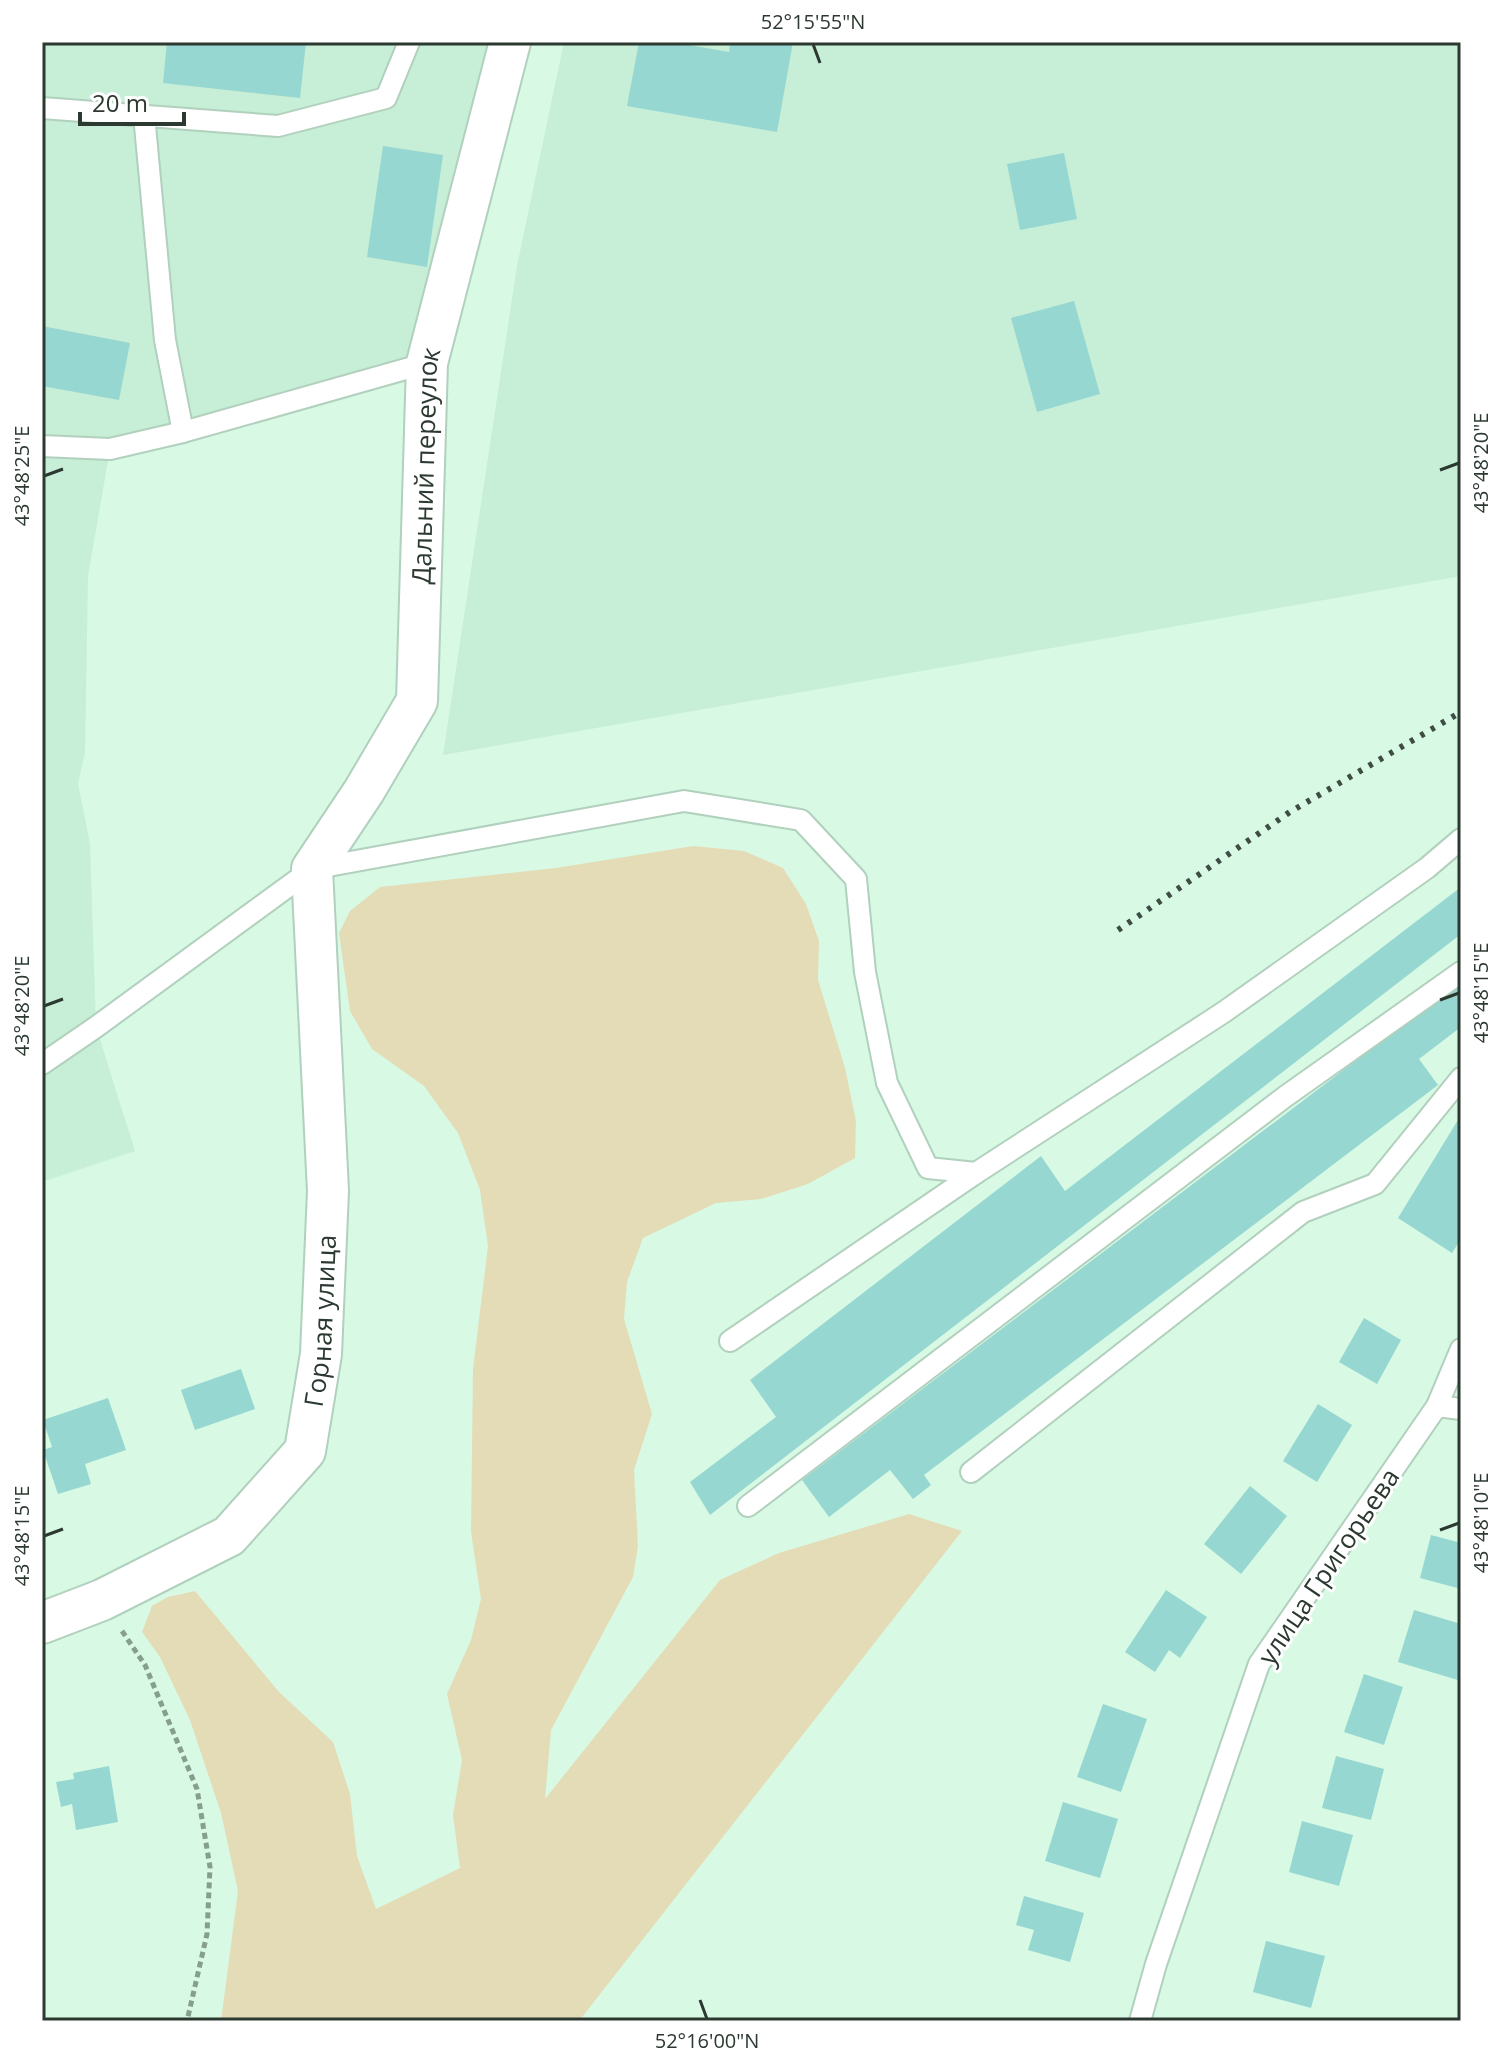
<svg xmlns="http://www.w3.org/2000/svg" width="1503" height="2063" font-family="'Open Sans',sans-serif">
<style>
.built{fill:#c7eed6}
.green{fill:#e4dcb7}
.building{fill:#97d7d1}
.lines{fill:none;stroke-linecap:round;stroke-linejoin:round}
.lane-casing{stroke:#b1d0bd;stroke-width:24}
.street-casing{stroke:#b1d0bd;stroke-width:44}
.path{stroke:#869e8f;stroke-width:5;stroke-dasharray:6 4;stroke-linecap:butt}
.lane{stroke:#fff;stroke-width:20}
.street{stroke:#fff;stroke-width:40}
.rail{stroke:#3e4d44;stroke-width:6;stroke-dasharray:4 8;stroke-linecap:butt}
.ticks{fill:none;stroke:#2c3931;stroke-width:3}
.labels{text-anchor:middle;dominant-baseline:central;stroke-width:6;stroke-linejoin:round;paint-order:stroke}
.street-label{font-size:26px;fill:#2c3931;stroke:#fff}
.neatline{fill:none;stroke:#2c3931;stroke-width:3}
.ticks-label{font-size:20px;text-anchor:middle;fill:#2c3931}
</style>
<rect width="100%" height="100%" fill="#d8f9e4"/>
<!-- built -->
<g class="built">
<polygon points="42,42 510,42 427,363 110,449 88,576 85,752 78,784 90,844 96,1027 135,1151 42,1182"/>
<polygon points="564,42 1461,42 1461,576 443,755 517,266"/>
</g>
<!-- green -->
<polygon class="green" points="693,846 744,851 783,868 806,904 819,941 818,980 845,1068 856,1121 855,1158 808,1184 761,1199 716,1203 643,1238 627,1282 624,1319 652,1414 634,1470 638,1546 633,1577 551,1730 545,1799 720,1580 779,1553 909,1514 962,1531 579,2021 221,2021 238,1891 221,1813 190,1720 160,1657 142,1632 152,1606 168,1597 195,1591 279,1692 333,1742 350,1794 357,1856 376,1909 460,1868 453,1815 462,1760 447,1694 471,1640 481,1599 471,1532 473,1369 488,1246 480,1190 458,1133 424,1086 372,1049 350,1011 339,933 350,911 380,887 556,868"/>
<!-- building -->
<g class="building">
<polygon points="167,42 306,42 300,98 163,83"/>
<polygon points="639,42 672,42 729,52 730,42 793,42 777,132 627,106"/>
<polygon points="383,146 443,155 427,267 367,257"/>
<polygon points="1064,153 1077,219 1020,230 1007,164"/>
<polygon points="1074,301 1100,394 1037,412 1011,318"/>
<polygon points="42,326 130,343 119,400 42,386"/>
<polygon points="1461,887 1461,934 710,1515 690,1482 776,1417 750,1380 1041,1156 1065,1191"/>
<polygon points="1461,981 1461,1027 1419,1059 1438,1085 924,1475 931,1485 913,1499 890,1470 829,1517 802,1480"/>
<polygon points="1461,1115 1461,1239 1452,1253 1398,1218"/>
<polygon points="1364,1318 1401,1340 1377,1384 1339,1362"/>
<polygon points="241,1369 255,1409 195,1430 181,1390"/>
<polygon points="108,1398 126,1450 85,1464 91,1484 58,1494 43,1450 52,1447 43,1420"/>
<polygon points="1318,1404 1352,1425 1317,1482 1283,1461"/>
<polygon points="1250,1486 1287,1516 1241,1574 1204,1544"/>
<polygon points="1431,1535 1461,1543 1461,1589 1420,1578"/>
<polygon points="1166,1590 1207,1617 1180,1658 1169,1650 1155,1672 1125,1652"/>
<polygon points="1414,1610 1461,1624 1461,1681 1398,1662"/>
<polygon points="1364,1674 1403,1687 1384,1745 1344,1732"/>
<polygon points="1103,1704 1147,1719 1121,1792 1077,1777"/>
<polygon points="1336,1756 1384,1769 1371,1820 1322,1808"/>
<polygon points="109,1766 118,1822 76,1830 72,1804 61,1807 56,1782 74,1779 73,1773"/>
<polygon points="1063,1802 1118,1819 1100,1878 1045,1861"/>
<polygon points="1302,1821 1353,1835 1339,1886 1289,1872"/>
<polygon points="1024,1896 1084,1913 1070,1962 1028,1950 1034,1930 1016,1925"/>
<polygon points="1266,1941 1325,1956 1311,2008 1253,1992"/>
</g>
<g class="lines">
<!-- lane casing -->
<g class="lane-casing">
<g id="lane">
<polyline points="42,108 278,126 386,98 409,42"/>
<polyline points="144,115 165,340 183,432"/>
<polyline points="42,446 110,449 183,432 427,363"/>
<polyline points="42,1064 96,1027 312,869 684,801 801,820 856,879 865,972 887,1083 928,1168 976,1173 1224,1012 1427,868 1461,839"/>
<polyline points="730,1341 976,1173"/>
<polyline points="1437,1406 1461,1409"/>
<polyline points="971,1472 1303,1212 1375,1184 1461,1078"/>
<polyline points="748,1506 1286,1096 1461,972"/>
<polyline points="1140,2021 1156,1964 1259,1664 1437,1406 1461,1349"/>
</g>
</g>
<!-- street casing -->
<g class="street-casing">
<g id="street">
<path id="s1" d="M42,1623L102,1600L229,1536L305,1451L321,1354L328,1191L312,869L364,791L417,701L427,363L510,42"/>
</g>
</g>
<!-- path -->
<polyline class="path" points="122,1631 145,1665 197,1789 210,1867 207,1934 187,2021"/>
<!-- lane -->
<use href="#lane" class="lane"/>
<!-- street -->
<use href="#street" class="street"/>
<!-- rail -->
<polyline class="rail" points="1118,930 1290,812 1461,712"/>
</g>
<!-- ticks -->
<path class="ticks" d="M813,44L820,63M1440,470L1459,463M44,476L63,469M1440,1000L1459,993M44,1006L63,999M1440,1530L1459,1523M44,1536L63,1529M700,2000L707,2019"/>
<g class="labels">
<!-- street labels -->
<g class="street-label">
<text stroke="none"><textPath href="#s1" startOffset="1338">Дальний переулок</textPath></text>
<text stroke="none"><textPath href="#s1" startOffset="452">Горная улица</textPath></text>
<text transform="translate(1328 1566) rotate(-56)">улица Григорьева</text>
</g>
</g>
<!-- border -->
<rect width="1503" height="2063" fill="none" stroke="#ffffff" stroke-width="88"/>
<!-- scale -->
<path d="M80 112v12h104v-12" fill="none" stroke="#2c3931" stroke-width="4"/>
<text x="92" y="112" font-size="24" fill="#2c3931" stroke="#ffffff" stroke-width="6" paint-order="stroke">20 m</text>
<rect x="44" y="44" width="1415" height="1975" class="neatline"/>
<g class="ticks-label">
<text x="813" y="29">52°15'55"N</text>
<text transform="translate(1481 463) rotate(-90)" y="7">43°48'20"E</text>
<text transform="translate(22 476) rotate(-90)" y="7">43°48'25"E</text>
<text transform="translate(1481 993) rotate(-90)" y="7">43°48'15"E</text>
<text transform="translate(22 1006) rotate(-90)" y="7">43°48'20"E</text>
<text transform="translate(1481 1523) rotate(-90)" y="7">43°48'10"E</text>
<text transform="translate(22 1536) rotate(-90)" y="7">43°48'15"E</text>
<text x="707" y="2048">52°16'00"N</text>
</g>
</svg>
